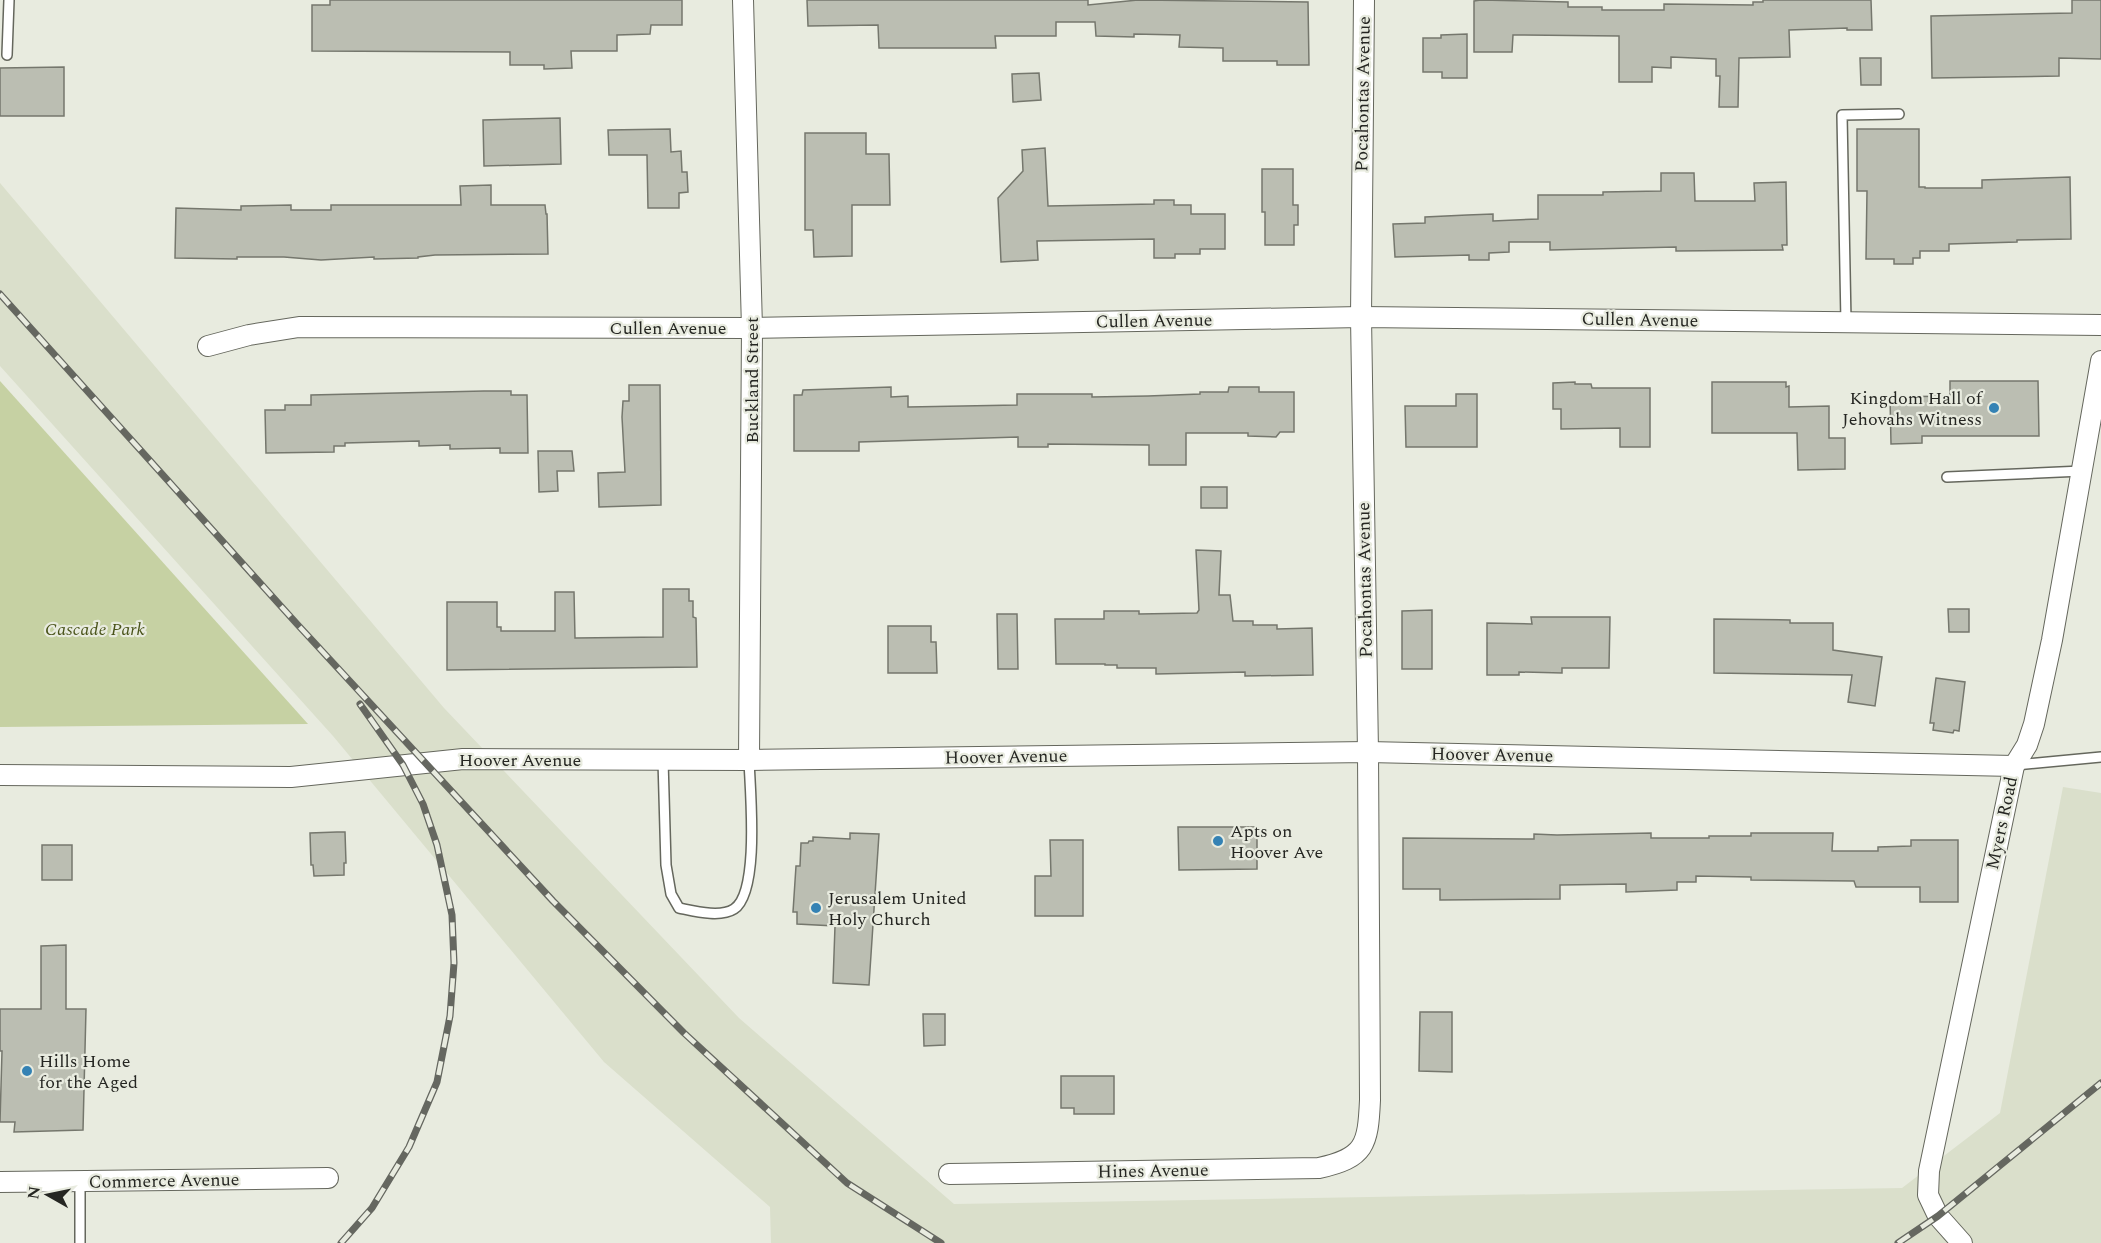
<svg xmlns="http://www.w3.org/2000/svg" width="2101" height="1243" font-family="Spectral,serif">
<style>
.built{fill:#dadfcb}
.green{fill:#c6d1a3}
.building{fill:#bbbeb2;stroke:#75776d;stroke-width:1.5}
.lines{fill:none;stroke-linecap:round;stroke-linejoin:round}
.service-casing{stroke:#65675d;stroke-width:12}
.minor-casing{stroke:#65675d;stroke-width:22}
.service{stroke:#fff;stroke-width:9}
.minor{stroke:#fff;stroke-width:20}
.rail-casing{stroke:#656760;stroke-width:7}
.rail{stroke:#e8ebdf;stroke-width:4.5;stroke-dasharray:14;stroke-linecap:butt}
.poi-dot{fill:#3482b4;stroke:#e8ebdf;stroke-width:2}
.labels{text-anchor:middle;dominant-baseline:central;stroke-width:4.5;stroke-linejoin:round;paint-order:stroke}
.street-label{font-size:18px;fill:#252622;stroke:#e8ebdf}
.poi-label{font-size:18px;fill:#252622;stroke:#e8ebdf;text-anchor:start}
.park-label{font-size:18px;font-style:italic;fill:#495319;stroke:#e8ebdf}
</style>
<rect width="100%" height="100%" fill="#e8ebdf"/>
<!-- built -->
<polygon class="built" points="0,183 444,708 739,1018 954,1204 1902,1188 2000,1113 2063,787 2101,793 2101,1243 771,1243 770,1207 604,1062 333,736 0,366"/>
<!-- green -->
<polygon class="green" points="0,381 308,724 0,727"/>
<!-- building -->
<g class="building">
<polygon points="330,0 682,0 682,25 651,25 650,34 617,35 617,51 571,51 572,68 544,69 544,65 510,65 510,52 312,51 312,5 330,5"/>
<polygon points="807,0 1088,0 1088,5 1138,0 1308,2 1309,65 1277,65 1277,61 1223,61 1223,48 1179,47 1180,35 1134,34 1134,37 1096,36 1095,22 1056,22 1056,36 995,36 996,48 879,48 878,25 808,26"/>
<polygon points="1481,0 1568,2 1568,7 1602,7 1602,10 1664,10 1664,4 1753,5 1753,2 1763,2 1763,0 1871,0 1872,30 1847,30 1847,28 1789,30 1790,57 1739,58 1738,107 1719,107 1720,76 1716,76 1716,59 1671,57 1671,68 1652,67 1652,82 1619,82 1619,36 1513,35 1512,52 1474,52 1474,1"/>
<polygon points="2072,0 2101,0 2101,59 2059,58 2059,76 1932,78 1931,16 2072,13"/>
<polygon points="1467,34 1467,78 1442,78 1442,72 1423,72 1423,38 1441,38 1441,35"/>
<polygon points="1860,58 1881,58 1881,85 1861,85"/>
<polygon points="64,67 64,116 0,116 0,68"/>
<polygon points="1039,73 1041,100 1013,102 1012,74"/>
<polygon points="560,118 561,164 484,166 483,120"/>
<polygon points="670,129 671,152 681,151 682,172 687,172 688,192 679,193 679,208 648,208 647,155 609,155 608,130"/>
<polygon points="1857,129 1919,129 1919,187 1925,187 1925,188 1982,188 1982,180 2070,177 2071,239 2017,240 2017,242 1949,244 1949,251 1920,251 1920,258 1913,258 1913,264 1894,264 1894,259 1866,259 1867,191 1857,191"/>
<polygon points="805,133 866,133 866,154 889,154 890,205 852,205 852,256 814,257 813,230 805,230"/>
<polygon points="1045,148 1048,206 1154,204 1154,200 1174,200 1174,205 1191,205 1191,214 1225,214 1225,249 1200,249 1200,254 1175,254 1175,258 1154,258 1154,239 1037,241 1038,260 1001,262 998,198 1023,171 1022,150"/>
<polygon points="1262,169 1293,169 1293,205 1298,205 1298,225 1294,225 1294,245 1265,245 1265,212 1262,212"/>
<polygon points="1661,173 1694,173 1695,201 1755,201 1754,183 1786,182 1787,245 1782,245 1783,250 1676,251 1676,247 1550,250 1550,242 1509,242 1509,252 1489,253 1489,260 1469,260 1469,255 1395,257 1393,224 1425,223 1425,217 1467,215 1493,214 1493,221 1538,219 1538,195 1603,195 1603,192 1661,191"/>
<polygon points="491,185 491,205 545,205 546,214 547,214 548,254 435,255 418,257 418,258 374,259 374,257 321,260 284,257 237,257 237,259 175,258 176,208 241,210 241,206 291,205 291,210 331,210 331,205 461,205 460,186"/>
<polygon points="1950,381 2038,381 2039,436 1922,436 1922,443 1891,444 1890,397 1950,396"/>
<polygon points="1575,382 1575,384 1591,384 1592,388 1650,388 1650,447 1620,447 1620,428 1561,429 1561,409 1553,409 1553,383"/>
<polygon points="1712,382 1786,382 1786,387 1789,386 1789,407 1829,406 1829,438 1845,438 1845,469 1798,470 1797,433 1712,433"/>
<polygon points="629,385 660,385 661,505 599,507 598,473 625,472 622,417 623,401 629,401"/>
<polygon points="891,387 891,397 908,396 908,407 1017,405 1017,394 1092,394 1092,397 1148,396 1200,394 1200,392 1228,392 1229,387 1259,387 1259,392 1294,392 1294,432 1280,432 1276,437 1248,436 1248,433 1186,433 1186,465 1149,465 1149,445 1048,444 1048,447 1018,447 1018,437 859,442 859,451 794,451 794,395 802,395 803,390"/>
<polygon points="484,391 511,391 511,395 527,395 528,453 500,453 500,448 450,449 450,445 419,446 419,441 345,443 345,446 334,446 334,452 266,453 265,410 285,410 285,405 311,405 311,395"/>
<polygon points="1456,394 1477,394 1477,447 1406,447 1405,406 1456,406"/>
<polygon points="538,451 572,451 574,471 557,471 558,491 539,492"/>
<rect x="1201" y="487" width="26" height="21"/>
<polygon points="1196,550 1221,551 1219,595 1230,595 1233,621 1253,621 1253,625 1277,625 1277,629 1312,628 1313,675 1245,676 1245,672 1156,674 1156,668 1117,668 1117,665 1105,665 1105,664 1056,664 1055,619 1104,619 1104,611 1139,611 1139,614 1197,613 1199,610"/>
<polygon points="663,589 689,589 689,601 693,601 693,617 696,618 697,667 447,670 447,602 497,602 497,627 501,627 501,631 555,631 555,592 574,592 575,638 663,637"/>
<polygon points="1948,609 1969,609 1969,632 1949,632"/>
<polygon points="1432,610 1432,669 1402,669 1402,611"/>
<polygon points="997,614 1017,614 1018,669 998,669"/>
<polygon points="1531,617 1610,617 1609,668 1562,668 1562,673 1519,672 1519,675 1487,675 1487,623 1532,624"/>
<polygon points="1714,619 1790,620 1790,623 1833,623 1833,650 1882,657 1875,706 1848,702 1852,675 1714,673"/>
<polygon points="888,626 931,626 931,642 936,642 937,673 888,673"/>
<polygon points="1936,678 1965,682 1959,731 1954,730 1953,733 1933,730 1934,723 1930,723"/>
<polygon points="1178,827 1257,827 1257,869 1179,870"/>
<polygon points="337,832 345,832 346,863 344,863 344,875 314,876 313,865 311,865 310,833"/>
<polygon points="850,833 879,834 869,985 833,983 835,926 797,924 797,912 793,912 796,866 800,866 801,843 808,843 809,841 813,841 813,837 850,839"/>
<polygon points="1651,833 1651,838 1709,838 1709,836 1751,836 1751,833 1833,833 1832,851 1878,851 1878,847 1911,846 1911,840 1958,840 1958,902 1920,902 1920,887 1856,887 1854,881 1751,880 1751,877 1696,876 1696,882 1677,882 1677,890 1626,892 1626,884 1560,885 1560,899 1440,900 1440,889 1403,889 1403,838 1534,839 1534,834 1557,835"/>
<polygon points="1050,840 1083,840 1083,916 1035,916 1035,876 1051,876"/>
<rect x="42" y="845" width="30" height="35"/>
<polygon points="66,945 66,1009 86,1009 83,1130 14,1132 15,1122 0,1122 2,1051 0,1051 0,1009 41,1009 41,946"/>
<polygon points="1420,1012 1452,1012 1452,1072 1419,1071"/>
<polygon points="923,1014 945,1014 945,1045 924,1046"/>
<polygon points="1061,1076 1114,1076 1114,1114 1074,1114 1074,1108 1061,1108"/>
</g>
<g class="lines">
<!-- service casing -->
<g class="service-casing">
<g id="service">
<polyline points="7,55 9,0"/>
<polyline points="1846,322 1842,115 1899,114"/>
<polyline points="1947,477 2082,471"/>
<path d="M663,760L666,865L671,894L679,908C694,911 720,918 734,909C760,892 750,790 749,760"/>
<polyline points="2016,765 2101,757"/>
<polyline points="80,1182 80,1243"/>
</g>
</g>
<!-- minor casing -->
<g class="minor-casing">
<g id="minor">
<polyline points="743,0 752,328 749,760"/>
<polyline points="208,346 249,335 299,327 752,328 1361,317 2101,325"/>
<polyline points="0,775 291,777 463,759 749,760 1368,752 2014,766"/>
<path d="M949,1174L1319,1168C1365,1158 1368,1145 1370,1100L1368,752L1361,317L1364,0"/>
<polyline points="0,1182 328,1178"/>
<polyline points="1962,1243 1938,1216 1928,1195 1929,1171 2014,766 2027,745 2034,724 2052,640 2101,361"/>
</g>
</g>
<!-- service -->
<use href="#service" class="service"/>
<!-- minor -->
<use href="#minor" class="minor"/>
<!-- rail casing -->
<g class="rail-casing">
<g id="rail">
<polyline points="0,294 297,624 553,901 684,1033 847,1183 941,1243"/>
<polyline points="341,1243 372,1208 409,1147 437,1082 450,1016 454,963 452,915 437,845 423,804 403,765 360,704"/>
<polyline points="1898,1243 1938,1216 2101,1083"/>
</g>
</g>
<!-- rail -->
<use href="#rail" class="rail"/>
</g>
<!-- markers -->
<g class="poi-dot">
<circle cx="1994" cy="408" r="6"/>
<circle cx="1218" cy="841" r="6"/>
<circle cx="816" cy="908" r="6"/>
<circle cx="27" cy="1071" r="6"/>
</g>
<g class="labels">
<!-- street labels -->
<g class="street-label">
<text transform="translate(1363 94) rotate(-89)">Pocahontas Avenue</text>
<text transform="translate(1640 320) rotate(1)">Cullen Avenue</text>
<text transform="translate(1154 321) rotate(-1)">Cullen Avenue</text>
<text x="668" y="328">Cullen Avenue</text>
<text transform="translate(752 380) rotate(-90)">Buckland Street</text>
<text transform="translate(1365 580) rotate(-91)">Pocahontas Avenue</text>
<text transform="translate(1492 755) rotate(1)">Hoover Avenue</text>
<text transform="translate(1006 757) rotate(-1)">Hoover Avenue</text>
<text x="520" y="760">Hoover Avenue</text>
<text transform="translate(2002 823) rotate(-78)">Myers Road</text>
<text transform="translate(1153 1171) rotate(-1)">Hines Avenue</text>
<text transform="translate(164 1181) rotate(-1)">Commerce Avenue</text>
</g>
<!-- poi labels -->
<g class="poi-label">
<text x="1982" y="398" text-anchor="end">Kingdom Hall of<tspan x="1982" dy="21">Jehovahs Witness</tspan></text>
<text x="1230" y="831">Apts on<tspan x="1230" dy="21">Hoover Ave</tspan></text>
<text x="828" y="898">Jerusalem United<tspan x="828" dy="21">Holy Church</tspan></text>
<text x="39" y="1061">Hills Home<tspan x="39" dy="21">for the Aged</tspan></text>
</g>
<!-- park labels -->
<g class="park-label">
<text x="95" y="629">Cascade Park</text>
</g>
</g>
<!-- north arrow -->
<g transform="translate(48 1195) rotate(279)" stroke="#e8ebdf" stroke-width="4.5" paint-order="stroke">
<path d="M0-4.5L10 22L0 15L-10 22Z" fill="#252622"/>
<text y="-9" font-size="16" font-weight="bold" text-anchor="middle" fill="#252622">N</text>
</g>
</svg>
